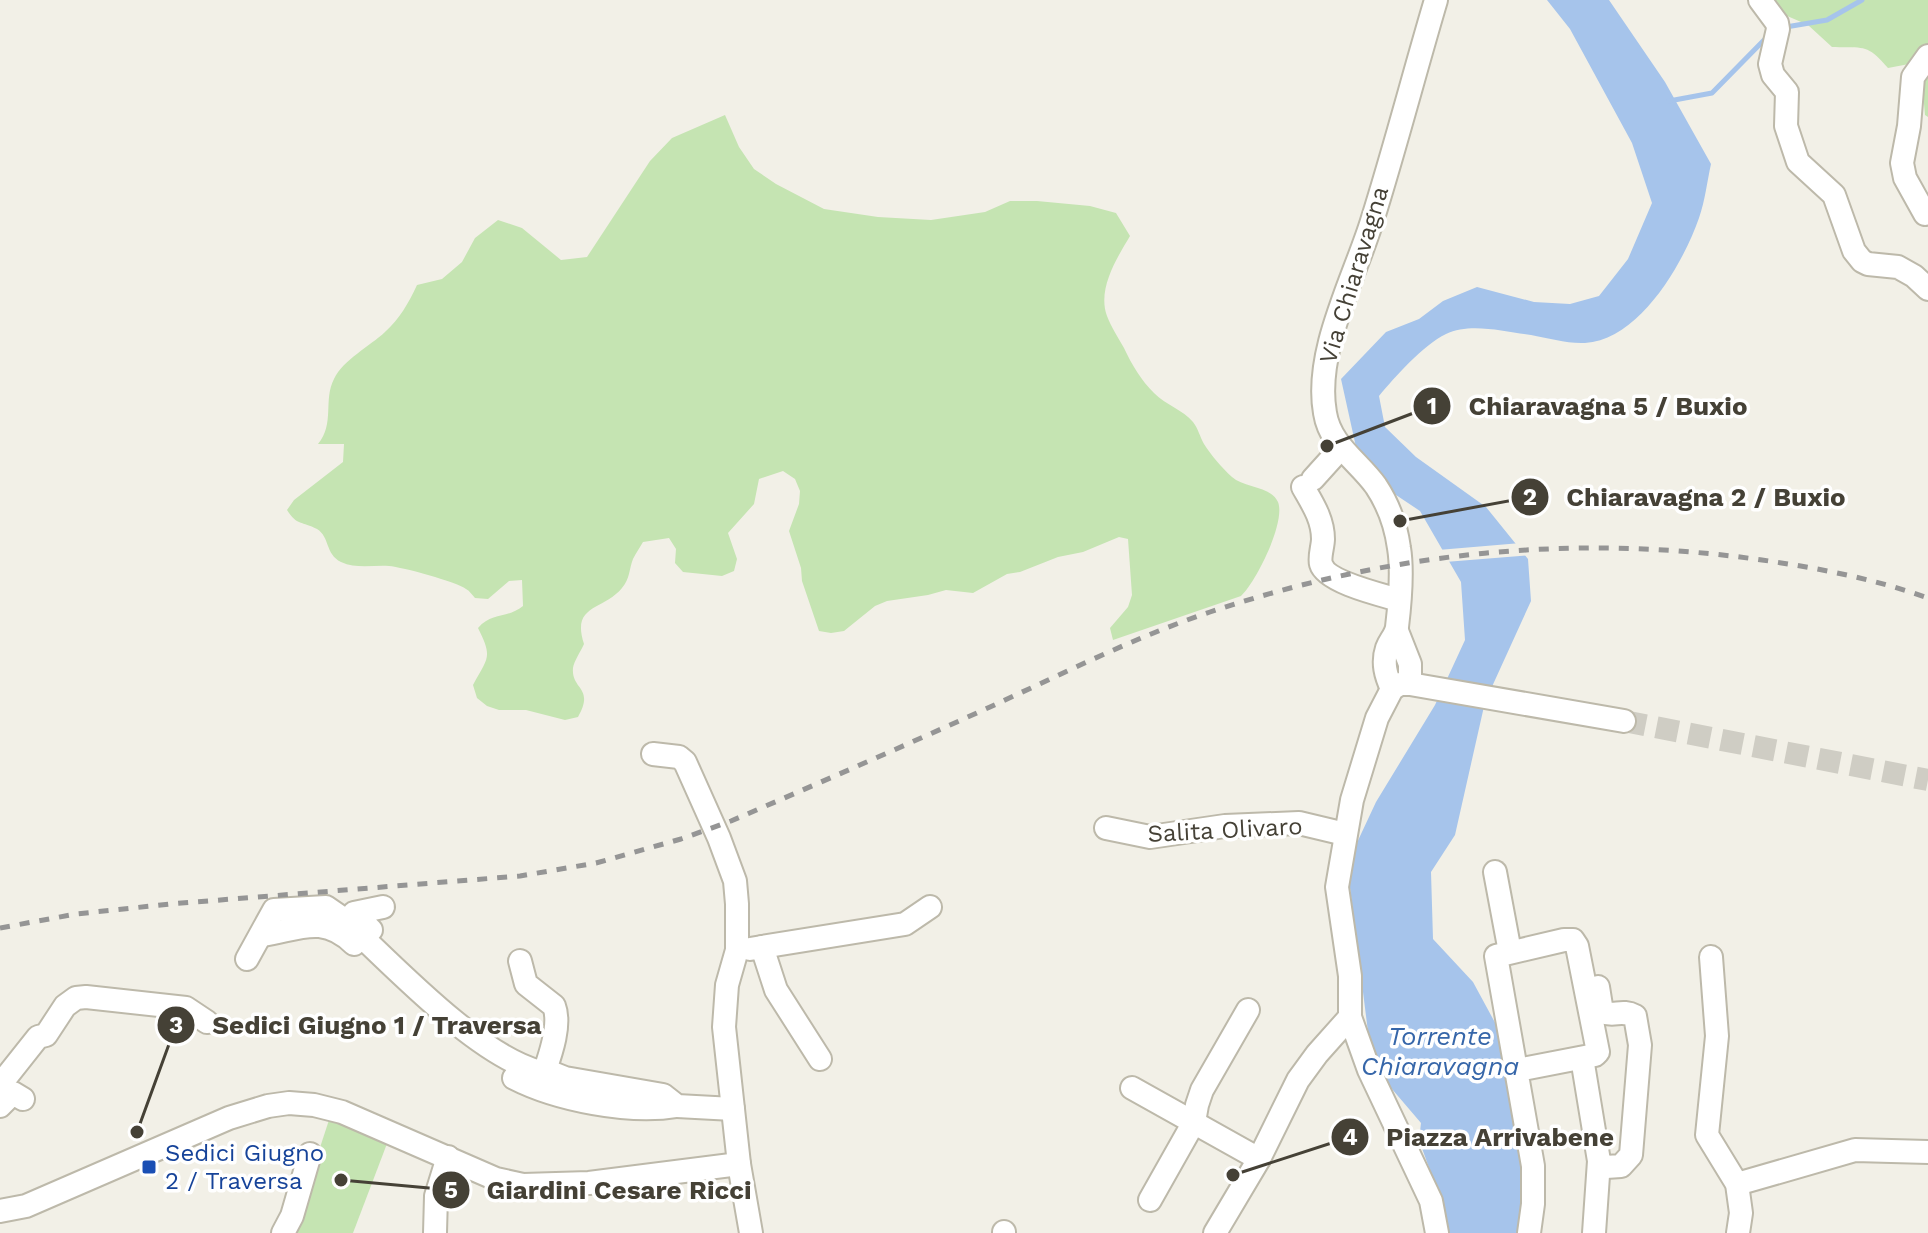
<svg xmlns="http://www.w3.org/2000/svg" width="1928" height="1233" font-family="'Work Sans',sans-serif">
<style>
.green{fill:#c5e4b2}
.water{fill:#a6c4eb}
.pier{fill:#f2f0e7}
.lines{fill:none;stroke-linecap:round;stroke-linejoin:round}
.stream{stroke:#a6c4eb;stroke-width:5}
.minor-tunnel{stroke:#cfcdc4;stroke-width:22;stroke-dasharray:22 11;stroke-linecap:butt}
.minor-casing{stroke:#bdb9aa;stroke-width:26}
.minor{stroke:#fff;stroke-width:22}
.rail{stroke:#959595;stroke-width:5;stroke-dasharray:10 10;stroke-linecap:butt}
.transit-dot{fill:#1a4fb4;stroke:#fff;stroke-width:3}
.labels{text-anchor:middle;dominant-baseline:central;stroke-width:7;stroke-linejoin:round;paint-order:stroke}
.street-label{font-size:24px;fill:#454136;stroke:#fff}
.transit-label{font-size:24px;fill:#164399;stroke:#fff;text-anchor:start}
.water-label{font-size:26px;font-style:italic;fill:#3666a9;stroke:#fff}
.leader{fill:none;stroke:#454136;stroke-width:3}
.callout-dot{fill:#454136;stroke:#fff;stroke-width:3}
.mark-label{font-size:24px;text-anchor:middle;font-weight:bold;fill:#fff}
.callout-label{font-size:26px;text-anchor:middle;font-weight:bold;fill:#454136;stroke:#fff;stroke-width:7;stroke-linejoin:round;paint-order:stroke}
</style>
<rect width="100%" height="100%" fill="#f2f0e7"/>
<!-- green -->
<g class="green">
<path d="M1767,0H1928V117L1925,115L1922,81L1909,64L1888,68C1867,43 1863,48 1832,47L1808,25L1776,11Z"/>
<path d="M725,115L739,147L754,169L776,184L824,209L878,217L931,220L985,212L1010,201H1037L1090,206L1116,213L1130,236C1117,258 1097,289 1107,316C1111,327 1118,337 1124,348C1132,365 1141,380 1154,393C1166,405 1183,410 1193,422C1198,428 1200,437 1204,444C1211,455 1222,468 1232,477C1244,488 1271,486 1278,502C1286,522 1256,582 1241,596L1113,640L1110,628L1128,607L1132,595L1128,539L1119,537L1083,552L1058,557L1020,572L1007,574L973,593L946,590L928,595L887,601L875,606L844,631L831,633L819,631L802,581L801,568L789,531L799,504L800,491L795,479L783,471L759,479L754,504L728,533L737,559L734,571L722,576L683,572L675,563L676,549L669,538L643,542C640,547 636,553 633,559C629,569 630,579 622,588C603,611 571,604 584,644C581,651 574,661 573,668C571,690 595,687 578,717L565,720L526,710H499L487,706L477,698L473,685C488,657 493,658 478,628C492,612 507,619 523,606L522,580L509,581L488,599L475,598C472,595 470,591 466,589C457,582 402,567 389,566C373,565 356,569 341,562C325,554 330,537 317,529C302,521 297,526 287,510L294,500L343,462L344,444H318C335,424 323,400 334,379C343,360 370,346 385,332C400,318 408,304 417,285L442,279L462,262L475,238L498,220L522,228L561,260L587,257L650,161L672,138Z"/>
<polygon points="329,1120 388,1141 353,1233 292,1233"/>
</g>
<!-- water -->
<path class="water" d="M1547,0H1609L1665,82L1711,164C1707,182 1705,201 1699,218C1683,264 1639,340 1585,343C1568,344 1548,338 1531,335C1505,332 1471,322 1446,334C1423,345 1395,377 1379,396L1385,427L1416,457L1486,507L1528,559L1531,601L1485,702L1455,835L1431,872L1433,939L1473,982L1499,1030L1521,1146L1523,1218L1518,1233H1445L1444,1209L1419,1140L1421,1123L1386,1082L1368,1032L1347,864L1376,802L1435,705L1465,640L1461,582L1420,511L1393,493L1356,447L1341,379L1386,332L1419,319L1443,301L1477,287L1534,302L1570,304L1599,296L1628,259L1652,203L1632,143L1570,29Z"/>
<!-- pier -->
<polygon class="pier" points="1521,543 1531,555 1445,562 1438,550"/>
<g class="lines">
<!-- stream -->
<g class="stream">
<polyline points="1786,27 1827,20 1862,0"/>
<polyline points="1669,101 1712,93 1770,34"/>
</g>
<!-- minor-tunnel -->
<polyline class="minor-tunnel" points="1624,721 1928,780"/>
<!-- minor casing -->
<g class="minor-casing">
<g id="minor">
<polyline points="1760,0 1777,23 1778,29 1770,64 1773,75 1787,92 1786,126 1798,162 1834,195 1854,251 1862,261 1868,264 1898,267 1914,276 1928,289"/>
<polyline points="1925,214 1905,178 1902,163 1909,126 1913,77 1928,56"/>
<polyline points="1313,479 1341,448"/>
<path d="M1303,487C1312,503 1323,519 1323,539C1323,546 1319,557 1321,564C1326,582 1382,595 1399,600"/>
<polyline points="1397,631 1410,664 1410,684"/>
<path d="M1392,689C1386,676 1382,663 1387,648C1390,640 1396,635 1397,627C1400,602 1403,572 1399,548C1396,526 1388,504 1376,486C1358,461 1330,445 1325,413C1314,352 1354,279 1372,221C1395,148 1414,74 1436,0"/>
<polyline points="653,754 679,757 685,762 719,838 735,881 737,904 737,950 727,985 724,1027 739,1164 751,1233"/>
<polyline points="1106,828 1150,837 1225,826 1299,823 1345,834"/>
<polyline points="1495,872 1510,952"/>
<polyline points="371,930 354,913 383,907"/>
<path d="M263,935C300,929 323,914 354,944"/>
<polyline points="762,947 905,924 930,907"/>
<polyline points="750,949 762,947 776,990 820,1059"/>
<polyline points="1711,957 1717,1036 1707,1135 1737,1184 1741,1213 1738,1233"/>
<path d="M247,959L274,910L326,907L342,918C392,964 476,1055 540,1072L545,1070L565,1078L663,1095L677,1106L733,1109"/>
<path d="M520,961L526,984L554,1006C561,1024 551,1053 545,1070"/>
<path d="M1598,987L1602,1012C1614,1017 1622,1009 1635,1016L1640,1045L1631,1155L1621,1166L1606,1167L1599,1161"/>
<polyline points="1582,1058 1599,1161 1594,1233"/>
<polyline points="1518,1070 1595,1055 1598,1052 1577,946 1573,940 1564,940 1496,956 1533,1166 1533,1204 1529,1233"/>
<path d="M514,1078C557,1100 629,1114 677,1106"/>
<polyline points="0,1085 38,1037 46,1035 65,1006 76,998 86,997 186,1008 207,1022"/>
<polyline points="1132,1088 1259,1159"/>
<polyline points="0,1106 13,1093 23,1099"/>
<polyline points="1737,1184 1855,1150 1928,1152"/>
<polyline points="1150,1200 1194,1122 1197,1105 1202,1090 1248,1010"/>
<polyline points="0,1211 26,1206 229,1118 268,1106 289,1103 314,1105 342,1112 496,1179 523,1185 589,1183 739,1164"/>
<polyline points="283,1233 292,1216 310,1154"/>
<polyline points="435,1233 436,1196 448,1157"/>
<polyline points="1004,1233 1004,1232"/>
<polyline points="1215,1233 1259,1159 1298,1080 1317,1054 1350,1017"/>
<polyline points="1437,1233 1431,1201 1369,1070 1350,1017 1350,976 1337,887 1352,800 1377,718 1392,689 1400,684 1410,684 1624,721"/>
</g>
</g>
<!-- minor -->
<use href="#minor" class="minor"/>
<!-- rail -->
<path class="rail" d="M0,928L76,914L170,904L520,876L596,863L681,839L731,821C817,784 904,746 990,707C1062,674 1135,637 1210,612C1390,552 1574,533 1762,560C1818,568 1875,579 1928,598"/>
</g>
<!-- markers -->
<rect class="transit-dot" x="141" y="1159" width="16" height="16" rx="4"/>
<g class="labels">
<!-- street labels -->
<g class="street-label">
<text transform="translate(1354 275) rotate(-73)">Via Chiaravagna</text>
<text transform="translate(1225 830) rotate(-3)">Salita Olivaro</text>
</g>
<!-- transit labels -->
<g class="transit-label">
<text x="165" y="1153">Sedici Giugno<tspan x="165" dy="28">2 / Traversa</tspan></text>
</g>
<!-- water labels -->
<g class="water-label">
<text x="1440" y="1036">Torrente<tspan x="1440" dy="30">Chiaravagna</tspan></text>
</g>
</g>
<!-- callouts -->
<path class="leader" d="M1327 446L1432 406M1400 521L1530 497M137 1132L176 1025M1233 1175L1350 1137M341 1180L451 1190"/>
<g class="callout-dot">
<circle cx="1327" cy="446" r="8"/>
<circle cx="1400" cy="521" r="8"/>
<circle cx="137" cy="1132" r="8"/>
<circle cx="1233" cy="1175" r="8"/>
<circle cx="341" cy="1180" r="8"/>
<circle cx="1432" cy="406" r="20"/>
<circle cx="1530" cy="497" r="20"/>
<circle cx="176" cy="1025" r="20"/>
<circle cx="1350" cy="1137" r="20"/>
<circle cx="451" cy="1190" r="20"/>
</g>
<g class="mark-label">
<text x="1432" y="414">1</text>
<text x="1530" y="505">2</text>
<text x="176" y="1033">3</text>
<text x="1350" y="1145">4</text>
<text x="451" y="1198">5</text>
</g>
<g class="callout-label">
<text x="1608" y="415">Chiaravagna 5 / Buxio</text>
<text x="1706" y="506">Chiaravagna 2 / Buxio</text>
<text x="377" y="1034">Sedici Giugno 1 / Traversa</text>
<text x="1500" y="1146">Piazza Arrivabene</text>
<text x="619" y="1199">Giardini Cesare Ricci</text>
</g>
</svg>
